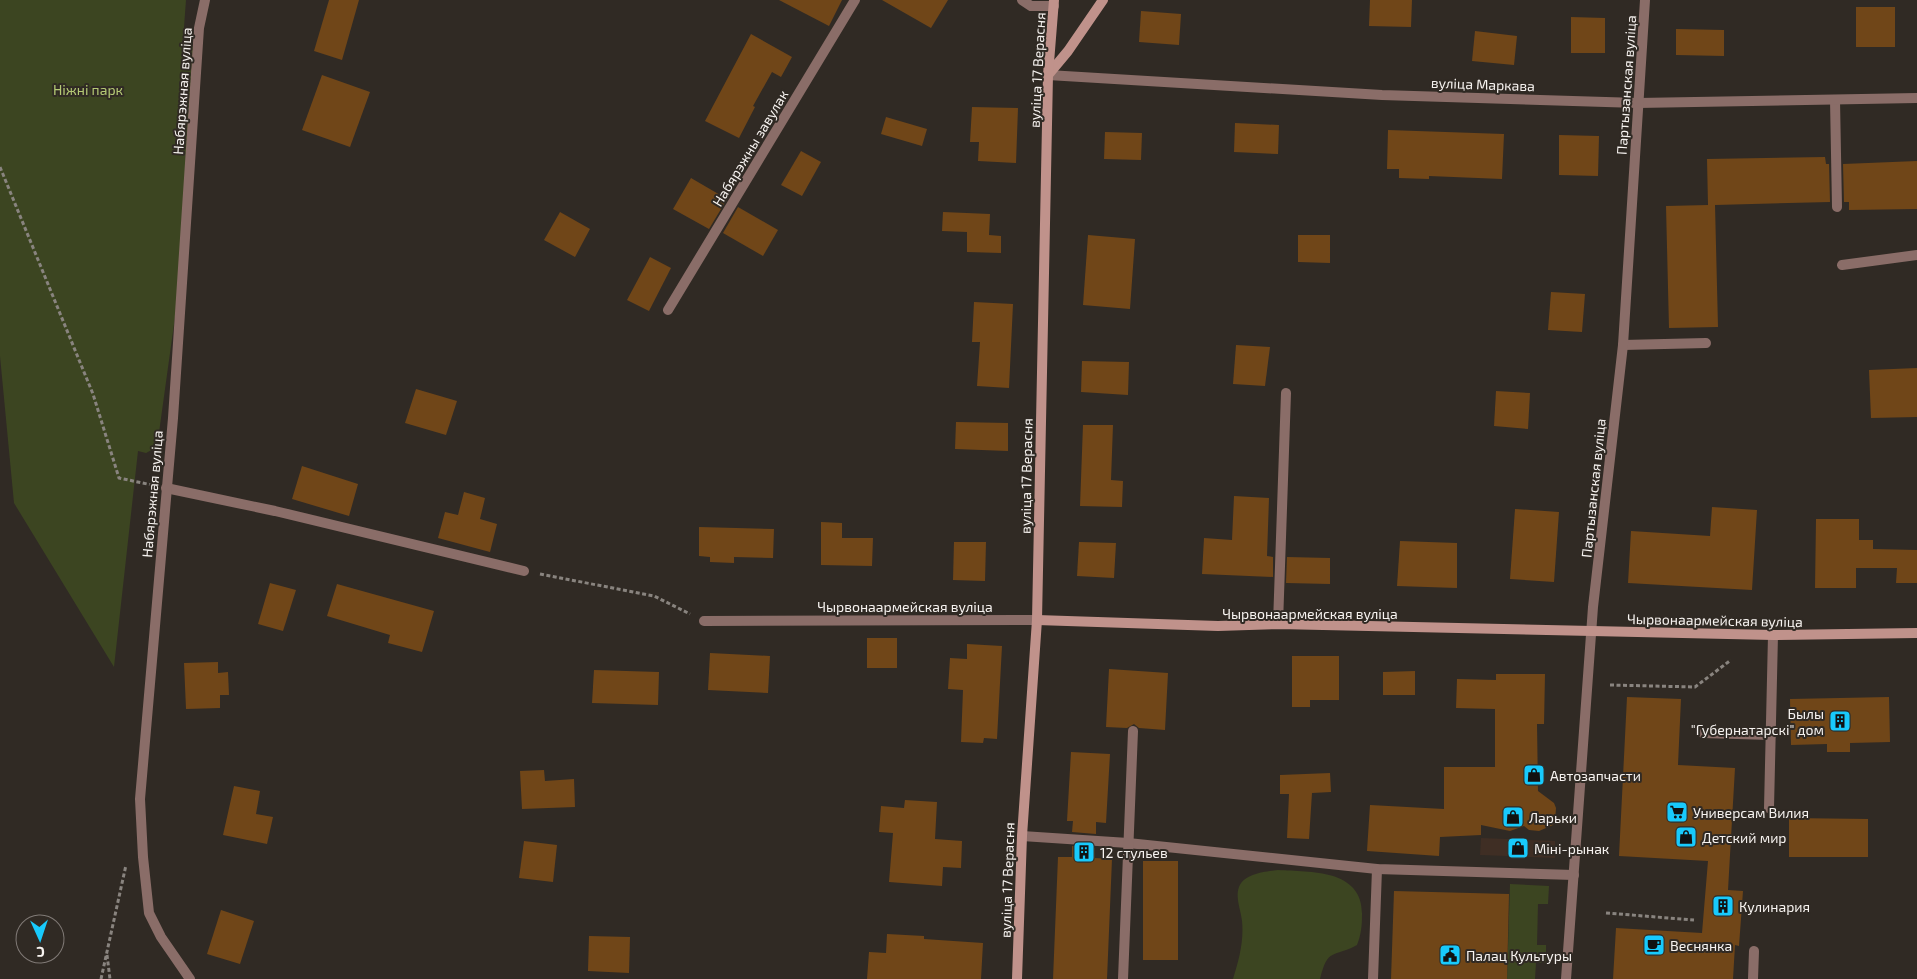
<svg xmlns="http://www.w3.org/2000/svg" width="1917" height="979" font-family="'Exo 2',sans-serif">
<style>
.commercial{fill:#3f2e24}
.green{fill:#3c4521}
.building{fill:#704618}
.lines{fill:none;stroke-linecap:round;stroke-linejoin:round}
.path{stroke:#89847f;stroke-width:3;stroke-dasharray:4 2.5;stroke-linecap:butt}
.lane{stroke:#8a6d68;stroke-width:10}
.street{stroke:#8a6d68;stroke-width:10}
.secondary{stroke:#c0928b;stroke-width:10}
.labels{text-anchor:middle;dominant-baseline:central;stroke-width:4;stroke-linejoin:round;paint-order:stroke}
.street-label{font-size:14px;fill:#f7f3f0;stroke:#302a24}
.park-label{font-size:14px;fill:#b5ca75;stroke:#302a24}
.poi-label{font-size:14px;fill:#f7f3f0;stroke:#302a24;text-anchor:start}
</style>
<rect width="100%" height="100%" fill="#302a24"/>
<!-- commercial -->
<polygon class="commercial" points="1481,838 1555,841 1555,858 1480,855"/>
<!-- green -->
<g class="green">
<polygon points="0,0 186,0 184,27 197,56 184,252 157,447 146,453 138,451 114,667 14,503 0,356"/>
<path d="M1278,870C1311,872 1363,869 1362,915C1362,926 1361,935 1357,945C1333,958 1328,947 1320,979H1233C1239,960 1244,941 1242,921C1241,910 1235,898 1239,887C1245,873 1265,872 1278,870Z"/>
<polygon points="1510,884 1549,886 1548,904 1538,904 1537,945 1546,945 1546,963 1536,963 1535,979 1507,979"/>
</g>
<!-- building -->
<g class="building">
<polygon points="329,0 359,0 342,60 314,51"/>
<polygon points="779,0 842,0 829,26"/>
<polygon points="882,0 948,0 931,28"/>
<polygon points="1370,0 1412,0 1411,27 1369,26"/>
<rect x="1856" y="7" width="39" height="40"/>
<polygon points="1141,11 1181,14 1179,45 1139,42"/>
<polygon points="1571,17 1605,18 1605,53 1571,53"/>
<polygon points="1676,29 1724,30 1724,56 1676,55"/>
<polygon points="1475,31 1517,36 1514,65 1472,61"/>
<polygon points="751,34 792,57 781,77 772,72 753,106 755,107 739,138 705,121"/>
<polygon points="322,75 370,92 350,147 302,130"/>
<polygon points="972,107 1018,108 1016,163 978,161 979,142 970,142"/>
<polygon points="886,117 927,129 922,146 881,134"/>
<polygon points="1235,123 1279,125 1278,154 1234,152"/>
<polygon points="1388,130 1504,134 1502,179 1429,176 1429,179 1399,178 1399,169 1387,169"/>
<polygon points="1105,132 1142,133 1141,160 1104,159"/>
<polygon points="1559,135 1599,136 1598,176 1559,175"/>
<polygon points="801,151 821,162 802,196 781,185"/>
<polygon points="1825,157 1826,164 1829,164 1830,202 1715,205 1718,327 1669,328 1666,206 1708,205 1707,159"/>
<polygon points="1917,161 1917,209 1849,210 1849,202 1844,202 1843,164"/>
<polygon points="691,178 727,199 709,229 673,209"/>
<polygon points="738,207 778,230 763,256 723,233"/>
<polygon points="560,212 590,229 575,257 544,240"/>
<polygon points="943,212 990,214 989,235 1001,236 1001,253 967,252 967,232 942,231"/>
<polygon points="1088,235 1135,239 1130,309 1083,305"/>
<polygon points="1298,235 1330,235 1330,263 1298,262"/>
<polygon points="650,257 671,268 649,311 627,300"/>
<polygon points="1551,292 1585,294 1582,332 1548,330"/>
<polygon points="974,302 1013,304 1009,388 977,386 980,342 972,342"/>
<polygon points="1236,345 1270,347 1265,386 1233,384"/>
<polygon points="1082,361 1129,362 1128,395 1081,392"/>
<polygon points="1917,368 1917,417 1871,418 1869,370"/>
<polygon points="416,389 457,401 446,435 405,423"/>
<polygon points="1496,391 1530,393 1528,429 1494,426"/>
<polygon points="956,422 1008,423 1008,451 955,449"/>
<polygon points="1083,425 1113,425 1111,480 1123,481 1122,507 1080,506"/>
<polygon points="302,466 358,484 349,516 292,499"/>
<polygon points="464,492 485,498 480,519 497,524 490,552 438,538 445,512 458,515"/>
<polygon points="1234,496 1269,498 1267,556 1273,557 1273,577 1202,574 1204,538 1232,540"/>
<polygon points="1712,507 1757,510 1752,590 1628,583 1631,531 1710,536"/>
<polygon points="1515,509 1559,512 1554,582 1510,579"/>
<polygon points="1816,519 1859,519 1859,540 1873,540 1873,549 1917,550 1917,583 1896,583 1897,568 1856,568 1856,588 1815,588"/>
<polygon points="821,522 842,523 842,538 873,538 872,566 821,565"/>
<polygon points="699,527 774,529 773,558 734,557 734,563 710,562 710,557 699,556"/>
<polygon points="1400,541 1457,543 1457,588 1397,586"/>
<polygon points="954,542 986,542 985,581 953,580"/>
<polygon points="1079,542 1116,543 1114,578 1077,576"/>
<polygon points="1287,557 1330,558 1330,584 1286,583"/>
<polygon points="270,583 296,590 283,631 258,624"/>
<polygon points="337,584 434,611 422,652 388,643 390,635 327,616"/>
<rect x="867" y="638" width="30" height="30"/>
<polygon points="967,644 1002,646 997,739 984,738 983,743 961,742 963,690 948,689 950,658 967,659"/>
<polygon points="710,653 770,656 768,693 708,690"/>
<polygon points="1292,656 1339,656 1339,700 1310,700 1310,707 1292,707"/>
<polygon points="218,662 218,673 228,672 229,695 220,695 220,708 186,709 184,663"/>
<polygon points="1109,669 1168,673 1165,730 1139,728 1134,724 1127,728 1106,727"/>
<polygon points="594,670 659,672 658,705 592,703"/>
<polygon points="1415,671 1415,695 1383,695 1383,672"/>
<polygon points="1496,674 1545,674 1544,724 1537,724 1538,791 1554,803 1556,808 1555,821 1553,825 1539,831 1529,830 1524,826 1510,831 1481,825 1481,835 1440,837 1439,856 1367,851 1370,805 1444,809 1444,767 1495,767 1495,709 1456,708 1457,679 1496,680"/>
<polygon points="1627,697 1681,699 1678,765 1735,768 1728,890 1743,891 1739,946 1735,945 1733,979 1613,979 1616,928 1702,933 1708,861 1619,856"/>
<polygon points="1889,697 1890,742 1850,743 1850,752 1827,752 1827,744 1791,745 1790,699"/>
<polygon points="1071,752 1110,754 1106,823 1096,822 1096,834 1072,832 1073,821 1067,821"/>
<polygon points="544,770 545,781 574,779 575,807 522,809 520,771"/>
<polygon points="1330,773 1331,792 1312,793 1309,839 1287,838 1289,794 1280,794 1280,775"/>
<polygon points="234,786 260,791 256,814 273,817 267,844 223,835"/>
<polygon points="905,800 937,802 935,839 962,841 961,868 943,867 942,886 889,882 893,833 879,832 881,806 904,808"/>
<polygon points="1789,818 1868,819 1868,857 1789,857"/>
<polygon points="524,841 557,845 553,882 519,878"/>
<polygon points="1072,846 1095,848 1095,858 1112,859 1107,979 1053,979 1058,857 1072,857"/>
<rect x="1143" y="861" width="35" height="99"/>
<polygon points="1394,891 1509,894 1507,979 1391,979"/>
<polygon points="221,910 254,921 240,964 207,954"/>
<polygon points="887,934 924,936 924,939 983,943 981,979 867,979 869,952 886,953"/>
<polygon points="589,936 630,937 629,973 588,971"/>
</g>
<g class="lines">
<!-- path -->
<g class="path">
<polyline points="0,167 93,394 119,478 152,485"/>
<polyline points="540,574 654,596 690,614"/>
<polyline points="1610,685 1695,687 1731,660"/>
<polyline points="1606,913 1694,920"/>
<polyline points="107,955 110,979"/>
<polyline points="101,979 126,865"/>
</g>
<!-- lane -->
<g class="lane">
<polyline points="1835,100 1837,207"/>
<polyline points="1842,265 1917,255"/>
<polyline points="1623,345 1706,343"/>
<polyline points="166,488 275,511 524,571"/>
<polyline points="1278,624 1286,393"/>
<polyline points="1703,733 1771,735"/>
<polyline points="1769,808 1773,635"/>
<polyline points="1022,836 1128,843 1377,869 1574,875"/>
<polyline points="1123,979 1133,731"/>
<polyline points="1373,979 1377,869"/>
<polyline points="1753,979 1754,951"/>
</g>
<!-- street -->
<g class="street">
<polyline points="1022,0 1031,6 1054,6"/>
<polyline points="1048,75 1382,95 1638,103 1917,98"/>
<polyline points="668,310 855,0"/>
<polyline points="704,621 1037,620"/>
<polyline points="190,979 161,937 149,913 143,857 140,799 173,418 199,28 205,0"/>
<polyline points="1566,979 1593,607 1623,345 1645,0"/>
</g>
<!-- secondary -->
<g class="secondary">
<polyline points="1048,75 1068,51 1103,0"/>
<polyline points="1037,620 1218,626 1278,624 1773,635 1917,633"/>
<polyline points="1017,979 1022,836 1037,620 1048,75 1054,0"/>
</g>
</g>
<!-- icons -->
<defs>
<g id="building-square" transform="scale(1.125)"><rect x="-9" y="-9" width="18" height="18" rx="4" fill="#18cafc" stroke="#302a24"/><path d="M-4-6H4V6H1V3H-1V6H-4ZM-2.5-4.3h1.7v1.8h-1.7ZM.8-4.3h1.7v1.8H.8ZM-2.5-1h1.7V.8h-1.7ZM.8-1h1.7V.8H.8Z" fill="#111"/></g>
<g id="shop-square" transform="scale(1.125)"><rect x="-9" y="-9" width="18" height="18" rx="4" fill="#18cafc" stroke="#302a24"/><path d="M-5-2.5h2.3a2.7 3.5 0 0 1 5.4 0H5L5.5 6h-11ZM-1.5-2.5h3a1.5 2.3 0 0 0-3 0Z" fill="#111"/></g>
<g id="supermarket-square" transform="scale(1.125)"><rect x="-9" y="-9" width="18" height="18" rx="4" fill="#18cafc" stroke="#302a24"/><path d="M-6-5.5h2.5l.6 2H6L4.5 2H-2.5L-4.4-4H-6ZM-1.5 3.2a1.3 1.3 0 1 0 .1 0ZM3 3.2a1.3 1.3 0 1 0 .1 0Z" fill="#111"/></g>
<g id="cafe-square" transform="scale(1.125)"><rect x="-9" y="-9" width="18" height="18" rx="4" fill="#18cafc" stroke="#302a24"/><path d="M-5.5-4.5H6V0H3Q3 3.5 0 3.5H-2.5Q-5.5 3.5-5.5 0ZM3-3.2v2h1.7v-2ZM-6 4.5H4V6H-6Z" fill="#111"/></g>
<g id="civic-square" transform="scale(1.125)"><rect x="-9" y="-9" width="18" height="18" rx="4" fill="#18cafc" stroke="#302a24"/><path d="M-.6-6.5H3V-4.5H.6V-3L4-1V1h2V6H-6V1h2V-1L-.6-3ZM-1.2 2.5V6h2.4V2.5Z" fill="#111"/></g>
</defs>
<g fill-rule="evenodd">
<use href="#building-square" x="1840" y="721"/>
<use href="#shop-square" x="1534" y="775"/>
<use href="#supermarket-square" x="1677" y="812"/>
<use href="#shop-square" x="1513" y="817"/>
<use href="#shop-square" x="1686" y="837"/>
<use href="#shop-square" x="1518" y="848"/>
<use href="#building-square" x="1084" y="852"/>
<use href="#building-square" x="1723" y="906"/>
<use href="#cafe-square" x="1654" y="945"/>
<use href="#civic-square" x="1450" y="955"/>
</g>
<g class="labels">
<!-- street labels -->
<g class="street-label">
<text transform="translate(1037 70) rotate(-87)">вуліца 17 Верасня</text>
<text transform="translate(1483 84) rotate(2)">вуліца Маркава</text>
<text transform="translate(1626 85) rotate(-86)">Партызанская вуліца</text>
<text transform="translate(182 91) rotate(-86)">Набярэжная вуліца</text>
<text transform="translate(750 148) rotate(-59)">Набярэжны завулак</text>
<text transform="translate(1026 476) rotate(-89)">вуліца 17 Верасня</text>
<text transform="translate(1593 488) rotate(-84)">Партызанская вуліца</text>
<text transform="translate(152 494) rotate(-85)">Набярэжная вуліца</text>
<text x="905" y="606">Чырвонаармейская вуліца</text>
<text x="1310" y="613">Чырвонаармейская вуліца</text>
<text transform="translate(1715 620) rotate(1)">Чырвонаармейская вуліца</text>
<text transform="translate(1007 880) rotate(-88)">вуліца 17 Верасня</text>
</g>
<!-- park labels -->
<g class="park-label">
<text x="88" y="89">Ніжні парк</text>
</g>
<!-- poi labels -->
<g class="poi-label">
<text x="1824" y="713" text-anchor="end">Былы<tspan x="1824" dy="16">"Губернатарскі" дом</tspan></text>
<text x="1550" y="775">Автозапчасти</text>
<text x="1693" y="812">Универсам Вилия</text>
<text x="1529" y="817">Ларьки</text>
<text x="1702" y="837">Детский мир</text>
<text x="1534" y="848">Міні-рынак</text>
<text x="1100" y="852">12 стульев</text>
<text x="1739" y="906">Кулинария</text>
<text x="1670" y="945">Веснянка</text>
<text x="1466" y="955">Палац Культуры</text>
</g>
</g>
<!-- north arrow -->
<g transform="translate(40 939) rotate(177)"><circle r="24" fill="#302a24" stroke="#807a76"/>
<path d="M0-4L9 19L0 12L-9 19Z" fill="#18cafc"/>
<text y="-8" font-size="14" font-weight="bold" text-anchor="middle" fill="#f7f3f0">С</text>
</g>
</svg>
